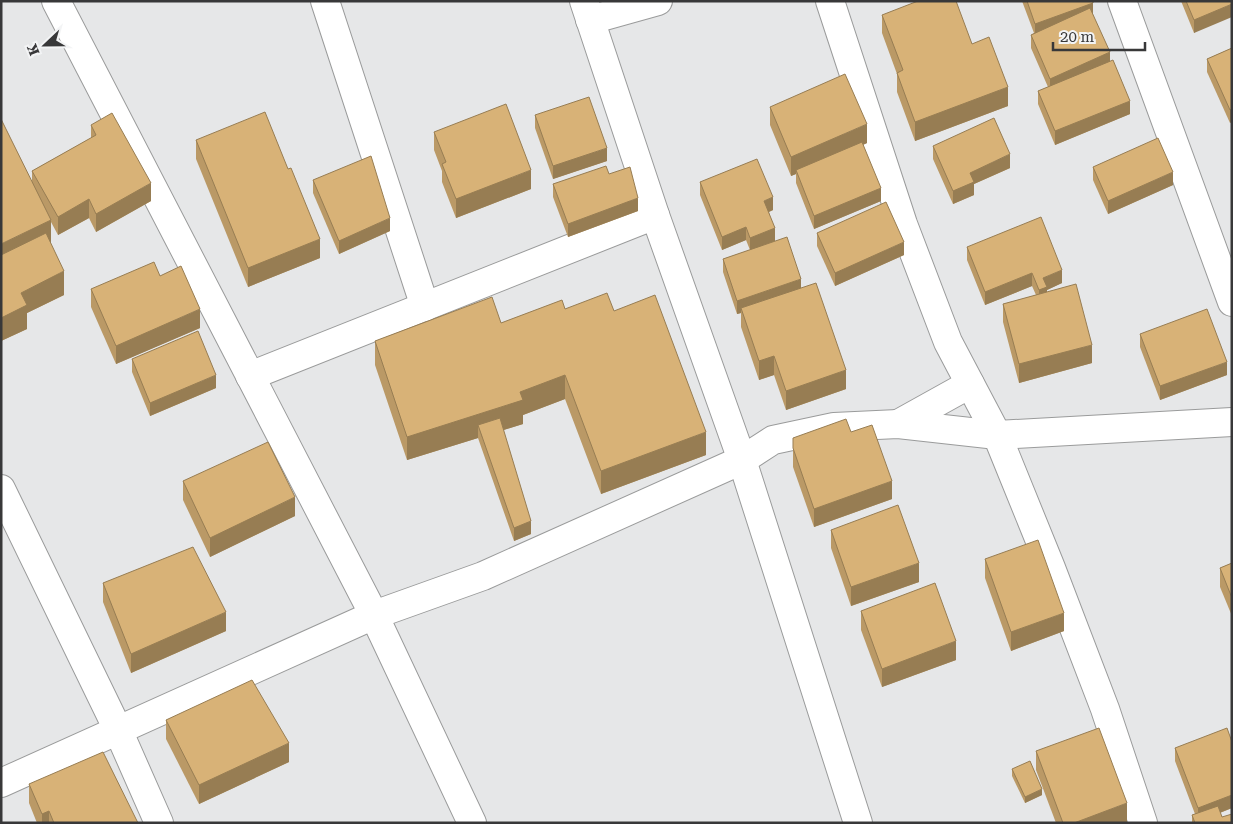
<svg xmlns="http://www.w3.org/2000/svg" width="1233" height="824" font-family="'Roboto Serif',serif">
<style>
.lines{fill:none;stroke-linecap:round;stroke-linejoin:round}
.minor-casing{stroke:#9a9b9b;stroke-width:30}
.minor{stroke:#fff;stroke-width:28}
.wall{fill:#ba9966}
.shaded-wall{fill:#977d53}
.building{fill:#d8b277;stroke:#977d53}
</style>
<rect width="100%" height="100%" fill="#e6e7e8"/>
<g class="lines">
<!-- minor casing -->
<g class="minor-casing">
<g id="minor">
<polyline points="56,1 374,615 472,823"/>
<polyline points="325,1 425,307"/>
<polyline points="584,1 655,215 742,460 858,823"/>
<polyline points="830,1 903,224 948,342 997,435 1051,568 1105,709 1143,823"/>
<polyline points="1122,1 1232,302"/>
<polyline points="590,20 658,1"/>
<polyline points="250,376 655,215"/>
<polyline points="898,424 970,384"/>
<polyline points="1,489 118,730 159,823"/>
<polyline points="1,783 374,615 483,576 742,460 773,440 834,427 898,424 997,435 1232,422"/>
</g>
</g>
<!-- minor -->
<use href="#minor" class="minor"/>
</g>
<!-- wall -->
<g class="wall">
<polygon points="1022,1 1093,1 1093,15 1130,114 1055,145 1038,104 1038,91 1048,87 1031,48 1031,35 1034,33"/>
<polygon points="1181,1 1232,1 1194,33"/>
<polygon points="882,15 972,44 1008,106 915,141 897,92 897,74 882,33"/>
<polygon points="1232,48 1230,123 1207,72 1207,59"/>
<polygon points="770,107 867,143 863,145 881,201 814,229 796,183 796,174 791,176 770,125"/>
<polygon points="535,115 607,161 553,179 535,128"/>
<polygon points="91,125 151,201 96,232 89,218 58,235 51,222 51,244 64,295 27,313 27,329 1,341 32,182 32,171 91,138"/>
<polygon points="434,132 531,189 456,218 442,182 442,171 434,150"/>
<polygon points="196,140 288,169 320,258 248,287 196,159"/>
<polygon points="933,146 1010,168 974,184 974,195 953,204 933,159"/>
<polygon points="1093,167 1173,185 1108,214 1093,180"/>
<polygon points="609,174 638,211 568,237 553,197 553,184"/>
<polygon points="313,180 390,231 339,254 313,193"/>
<polygon points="700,182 773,210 769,212 775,241 801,288 846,389 786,410 774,375 759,380 741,327 741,313 737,314 723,272 723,259 750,250 746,240 722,250 700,195"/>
<polygon points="817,233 904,255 835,286 817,246"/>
<polygon points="967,247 1062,283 1047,290 1047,292 1092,363 1019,383 1003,322 1003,304 1036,295 1032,286 985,305 967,260"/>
<polygon points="91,289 200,328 116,364 91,307"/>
<polygon points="565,309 614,311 706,455 601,494 565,399 523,415 523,424 503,430 531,534 514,541 478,438 407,460 375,365 375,341 501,323"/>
<polygon points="1140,334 1227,375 1160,400 1140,347"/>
<polygon points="132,359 216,388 150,416 132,372"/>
<polygon points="851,432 892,499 814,527 793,467 793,448"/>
<polygon points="183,481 295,516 210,557 183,500"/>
<polygon points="831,530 919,582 851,606 831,548"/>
<polygon points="985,559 1064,631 1011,651 985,578"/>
<polygon points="1232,563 1232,616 1220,587 1220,568"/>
<polygon points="103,583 226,631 131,673 103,602"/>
<polygon points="861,611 956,660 882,687 861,630"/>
<polygon points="166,720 289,762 199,804 166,739"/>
<polygon points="1232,742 1232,808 1220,813 1222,817 1232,823 1192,823 1192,815 1195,814 1175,761 1175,748"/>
<polygon points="1036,751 1127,822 1124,823 1056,823 1036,770"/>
<polygon points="1012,769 1042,795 1025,803 1012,776"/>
<polygon points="29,784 138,823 37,823 29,803"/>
</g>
<!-- shaded-wall -->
<g class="shaded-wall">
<polygon points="1093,3 1093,16 1035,37 1035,24"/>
<polygon points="1232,4 1232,17 1194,33 1194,20"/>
<polygon points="1110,52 1110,65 1050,92 1050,79"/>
<polygon points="1008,87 1008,106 915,141 915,122"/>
<polygon points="1130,101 1130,114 1055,145 1055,131"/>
<polygon points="1232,109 1232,122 1230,123 1230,110"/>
<polygon points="867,124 867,143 797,173 796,170 796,174 791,176 791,157"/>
<polygon points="607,148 607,161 553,179 553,166"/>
<polygon points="1010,154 1010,168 974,184 974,195 953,204 953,191 970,173"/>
<polygon points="531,170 531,189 456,218 456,199"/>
<polygon points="1173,172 1173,185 1108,214 1108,201"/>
<polygon points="151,183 151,201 96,232 96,214"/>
<polygon points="881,188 881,201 814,229 814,216"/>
<polygon points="773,197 773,210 764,214 764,201"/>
<polygon points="638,198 638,211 568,237 568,224"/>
<polygon points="89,199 89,218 58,235 58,217"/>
<polygon points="390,218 390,231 339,254 339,241"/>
<polygon points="51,220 51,244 1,268 1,244"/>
<polygon points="746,227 746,240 722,250 722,237"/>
<polygon points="775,228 775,241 750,251 750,238"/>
<polygon points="320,239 320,258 248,287 248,268"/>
<polygon points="904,242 904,255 835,286 835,273"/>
<polygon points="1062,270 1062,283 1047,290 1047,300 1039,303 1039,290 1043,278"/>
<polygon points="64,271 64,295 27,313 27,329 1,341 1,318 21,293"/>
<polygon points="1032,273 1032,286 985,305 985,292"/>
<polygon points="801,279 801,292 741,308 741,313 737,314 737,301"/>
<polygon points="200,309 200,328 116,364 116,346"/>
<polygon points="1092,345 1092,363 1019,383 1019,364"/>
<polygon points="774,356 774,375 759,380 759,361"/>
<polygon points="1227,362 1227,375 1160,400 1160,386"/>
<polygon points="846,370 846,389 786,410 786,391"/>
<polygon points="216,375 216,388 150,416 150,403"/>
<polygon points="565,375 565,399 523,415 523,424 482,437 478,425 478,438 407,460 407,437 520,392"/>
<polygon points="706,432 706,455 601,494 601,471"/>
<polygon points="892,481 892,499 814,527 814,509"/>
<polygon points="295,497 295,516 210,557 210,538"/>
<polygon points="531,521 531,534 514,541 514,528"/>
<polygon points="919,563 919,582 851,606 851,587"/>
<polygon points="226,612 226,631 131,673 131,654"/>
<polygon points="1064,613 1064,631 1011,651 1011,632"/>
<polygon points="956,641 956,660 882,687 882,669"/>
<polygon points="289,743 289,762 199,804 199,785"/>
<polygon points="1042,789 1042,795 1025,803 1025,797"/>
<polygon points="1232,795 1232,808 1198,821 1198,808"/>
<polygon points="1127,803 1127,822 1124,823 1074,823"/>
<polygon points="49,811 49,823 42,823 42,814"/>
</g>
<!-- building -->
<g class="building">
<polygon points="918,1 956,1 972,44 989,37 1008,87 915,122 897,73 903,70 882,15"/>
<polygon points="1027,1 1093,1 1093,3 1035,24"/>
<polygon points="1186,1 1232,1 1232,4 1194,20"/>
<polygon points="1090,8 1110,52 1050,79 1031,35"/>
<polygon points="1232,48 1232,109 1230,110 1207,59"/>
<polygon points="1113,60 1130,101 1055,131 1038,91"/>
<polygon points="845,74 867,124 791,157 770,107"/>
<polygon points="589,97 607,148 553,166 535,115"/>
<polygon points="506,104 531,170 456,199 442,164 446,162 434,132"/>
<polygon points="265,112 288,169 291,168 320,239 248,268 196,140"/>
<polygon points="112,113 151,183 96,214 89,199 58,217 32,171 96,135 91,125"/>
<polygon points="994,118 1010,154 970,173 974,182 953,191 933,146"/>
<polygon points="1,119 51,220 1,244"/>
<polygon points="1158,138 1173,172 1108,201 1093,167"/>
<polygon points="862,142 881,188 814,216 796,170"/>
<polygon points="371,156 390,218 339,241 313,180"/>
<polygon points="757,159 773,197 764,201 775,228 750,238 746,227 722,237 700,182"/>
<polygon points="606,166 609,174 630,167 638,198 568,224 553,184"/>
<polygon points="886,202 904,242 835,273 817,233"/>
<polygon points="1041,217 1062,270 1043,278 1047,287 1039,290 1032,273 985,292 967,247"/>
<polygon points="46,233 64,271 21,293 27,305 1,318 1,255"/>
<polygon points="787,237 801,279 737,301 723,259"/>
<polygon points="154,262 160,276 181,266 200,309 116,346 91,289"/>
<polygon points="816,283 846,370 786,391 774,356 759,361 741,308"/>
<polygon points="1076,284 1092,345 1019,364 1003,304"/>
<polygon points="607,293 614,311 655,295 706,432 601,471 565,375 520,392 523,400 407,437 375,341 492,297 501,323 562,300 565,309"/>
<polygon points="1207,309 1227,362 1160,386 1140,334"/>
<polygon points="198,331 216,375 150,403 132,359"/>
<polygon points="500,418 531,521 514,528 478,425"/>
<polygon points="846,419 851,432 872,425 892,481 814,509 793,448 793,438"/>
<polygon points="268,442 295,497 210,538 183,481"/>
<polygon points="898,505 919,563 851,587 831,530"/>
<polygon points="1038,540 1064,613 1011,632 985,559"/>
<polygon points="193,547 226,612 131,654 103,583"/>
<polygon points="1232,563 1232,598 1220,568"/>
<polygon points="935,583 956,641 882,669 861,611"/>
<polygon points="252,680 289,743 199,785 166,720"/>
<polygon points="1099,728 1127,803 1074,823 1063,823 1036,751"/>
<polygon points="1227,728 1232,742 1232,795 1198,808 1175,748"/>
<polygon points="103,752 138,823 54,823 49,811 42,814 29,784"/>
<polygon points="1030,761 1042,789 1025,797 1012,769"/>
<polygon points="1218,806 1222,817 1232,814 1232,823 1195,823 1192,815"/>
</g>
<!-- border -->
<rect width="1233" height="824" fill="none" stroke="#383839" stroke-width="5"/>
<!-- north arrow -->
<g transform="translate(45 45) rotate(248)" stroke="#f3f4f5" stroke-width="4" paint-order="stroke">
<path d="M0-4L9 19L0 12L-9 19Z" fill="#383839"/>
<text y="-8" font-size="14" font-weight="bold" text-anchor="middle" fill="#383839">K</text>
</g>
<!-- scale -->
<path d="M1053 42v8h92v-8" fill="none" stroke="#383839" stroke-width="2.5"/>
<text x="1060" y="42" font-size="15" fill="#383839" stroke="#f3f4f5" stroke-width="4" paint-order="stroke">20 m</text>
</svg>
